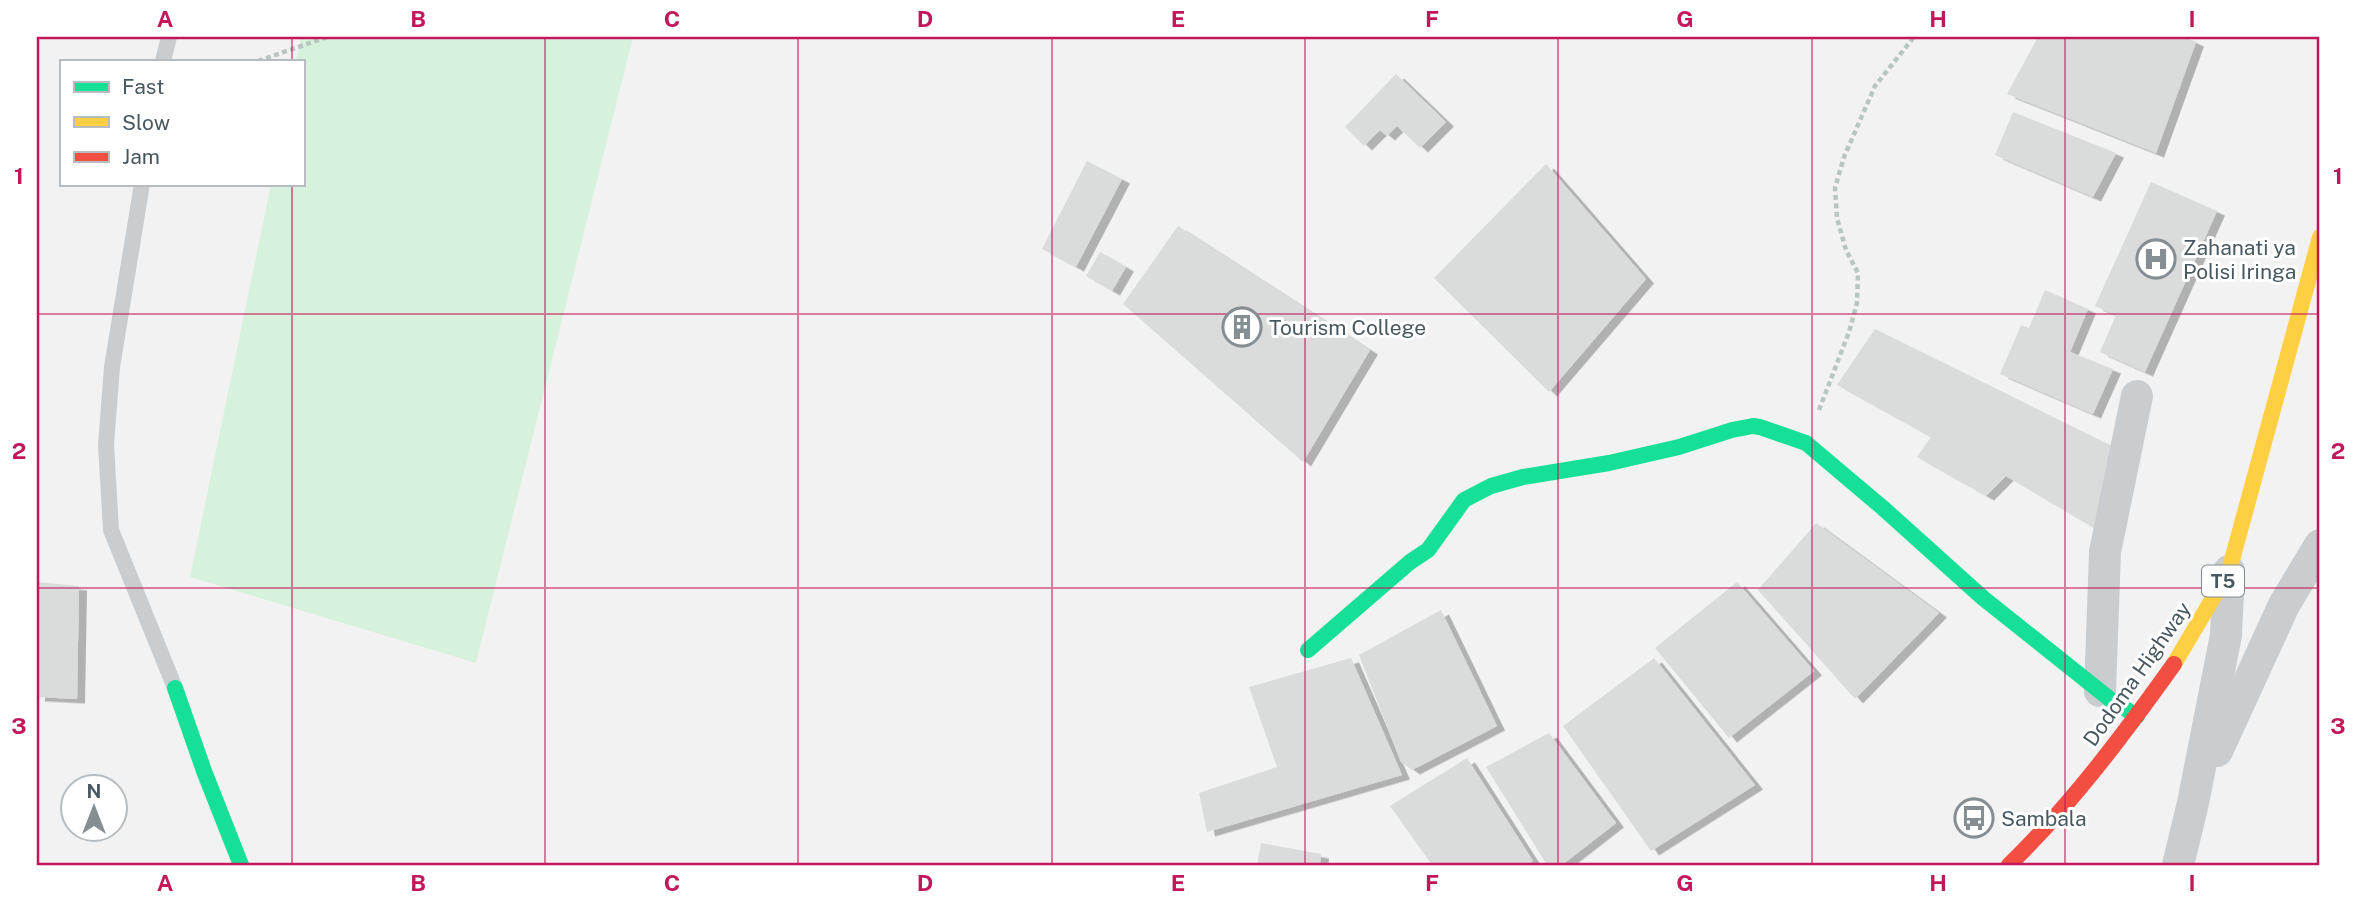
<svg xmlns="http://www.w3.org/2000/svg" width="2357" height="902" font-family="'Public Sans',sans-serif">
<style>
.green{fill:#d6f2dd}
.building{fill:#dadbdb;filter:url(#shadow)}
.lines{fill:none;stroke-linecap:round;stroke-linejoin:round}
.path{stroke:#b8c6c0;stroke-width:4.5;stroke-dasharray:5 3.5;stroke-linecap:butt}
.lane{stroke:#c9cdcf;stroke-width:16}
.street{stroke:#c9cdcf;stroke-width:32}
.fast{stroke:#16e098;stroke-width:16}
.slow{stroke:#ffcf43;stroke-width:16}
.jam{stroke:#f24e42;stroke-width:16}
.grid{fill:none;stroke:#c2185b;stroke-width:2;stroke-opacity:0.55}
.labels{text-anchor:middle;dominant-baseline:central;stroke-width:6;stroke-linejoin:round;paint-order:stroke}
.shield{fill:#fff;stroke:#7f8a90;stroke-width:2}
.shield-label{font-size:19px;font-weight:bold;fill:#485860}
.poi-label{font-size:21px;fill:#485860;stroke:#fff;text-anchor:start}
.street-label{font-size:21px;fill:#485860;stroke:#fff}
.neatline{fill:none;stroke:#c2185b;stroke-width:2.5}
.grid-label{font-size:23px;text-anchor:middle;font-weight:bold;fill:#c2185b}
</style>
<defs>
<filter id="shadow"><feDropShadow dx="8" dy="4.5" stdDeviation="0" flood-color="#0004"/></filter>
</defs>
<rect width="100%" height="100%" fill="#f3f2f2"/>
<!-- green -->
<polygon class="green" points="301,37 633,37 476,663 190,577 271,184 303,184 303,61 296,61"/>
<!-- building -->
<g class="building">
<polygon points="2038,37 2185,37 2196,42 2156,153 2007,94"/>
<polygon points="1396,74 1446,122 1420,148 1397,126 1387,136 1380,130 1364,146 1345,127"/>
<polygon points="2013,112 2116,153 2093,197 1995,155"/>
<polygon points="1087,161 1122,179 1076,267 1042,249"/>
<polygon points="1546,164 1646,279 1549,392 1434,278"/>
<polygon points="2151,182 2217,211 2145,372 2100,352 2116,315 2095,306"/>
<polygon points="1178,226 1370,350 1303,462 1123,304"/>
<polygon points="1100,252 1126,267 1112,291 1086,276"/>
<polygon points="2045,290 2088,309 2070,352 2113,369 2093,414 2000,374 2021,325 2029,328"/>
<polygon points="1875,329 2130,455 2094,528 2006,476 1986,496 1917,457 1931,437 1837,385"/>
<polygon points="1816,523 1939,613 1855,699 1758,590"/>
<polygon points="37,582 79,586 77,699 37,697"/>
<polygon points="1737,582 1814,671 1729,738 1655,648"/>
<polygon points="1441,610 1497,726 1412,770 1401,762 1359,655"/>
<polygon points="1351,658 1402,775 1207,832 1199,793 1277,767 1249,687"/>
<polygon points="1654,658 1755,785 1651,851 1563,726"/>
<polygon points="1549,733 1616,823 1562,865 1547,865 1486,767"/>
<polygon points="1467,758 1533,861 1527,865 1432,865 1390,806"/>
<polygon points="1261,843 1321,854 1320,865 1257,865"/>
</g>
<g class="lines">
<!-- path -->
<g class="path">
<polyline points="258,61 327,37"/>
<polyline points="1819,410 1849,332 1857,303 1858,273 1846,250 1837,218 1835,188 1844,157 1875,86 1914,37"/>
</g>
<!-- lane -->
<g class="lane">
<polyline points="163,61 169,37"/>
<polyline points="142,184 112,367 106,445 111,530 175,688"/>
</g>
<!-- street -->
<g class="street">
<polyline points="2100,691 2105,552 2137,396"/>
<polyline points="2217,751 2284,605 2320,545"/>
<polyline points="2178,865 2193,803 2226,635 2229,571"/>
</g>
<!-- fast -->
<g class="fast">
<polyline points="1308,650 1410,562 1428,550 1464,500 1491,486 1523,477 1609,463 1679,447 1732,430 1753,426 1760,427 1806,443 1883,508 1983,598 2111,700 2137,716"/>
<polyline points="175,688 204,771 241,865"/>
</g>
<!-- slow -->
<polyline class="slow" points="2174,664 2229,571 2320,237"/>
<!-- jam -->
<path class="jam" d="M2009,865C2071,805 2124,734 2174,664"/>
</g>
<!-- grid -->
<path class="grid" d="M292,37V61M545,37V865M798,37V865M1052,37V865M1305,37V865M1558,37V865M1812,37V865M2065,37V865M292,184V865M37,314H2320M37,588H2320"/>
<!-- icons -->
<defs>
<g id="hospital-ring" transform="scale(2.0125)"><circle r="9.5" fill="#fff" stroke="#848e93" stroke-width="1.5"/><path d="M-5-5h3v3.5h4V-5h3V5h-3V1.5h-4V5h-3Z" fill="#848e93"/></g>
<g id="building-ring" transform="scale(2.0125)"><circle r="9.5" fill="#fff" stroke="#848e93" stroke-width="1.5"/><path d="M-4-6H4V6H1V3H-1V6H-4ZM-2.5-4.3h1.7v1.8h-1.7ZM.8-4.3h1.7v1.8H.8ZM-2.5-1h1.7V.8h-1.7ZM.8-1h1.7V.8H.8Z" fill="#848e93"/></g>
<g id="bus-ring" transform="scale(2.0125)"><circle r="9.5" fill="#fff" stroke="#848e93" stroke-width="1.5"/><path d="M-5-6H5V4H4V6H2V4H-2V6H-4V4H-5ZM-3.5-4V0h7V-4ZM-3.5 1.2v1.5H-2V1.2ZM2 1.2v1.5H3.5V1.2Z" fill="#848e93"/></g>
</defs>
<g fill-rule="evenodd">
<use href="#hospital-ring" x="2156" y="259"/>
<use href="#building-ring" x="1242" y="327"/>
<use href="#bus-ring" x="1974" y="818"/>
</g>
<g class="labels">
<!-- shield labels -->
<rect class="shield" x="2202" y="565.5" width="42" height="31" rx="5"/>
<g class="shield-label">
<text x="2223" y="581">T5</text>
</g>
<!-- poi labels -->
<g class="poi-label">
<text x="2183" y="247">Zahanati ya<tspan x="2183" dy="24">Polisi Iringa</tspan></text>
<text x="1269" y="327">Tourism College</text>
<text x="2001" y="818">Sambala</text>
</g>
<!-- street labels -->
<g class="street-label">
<text transform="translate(2137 674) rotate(-55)">Dodoma Highway</text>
</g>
</g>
<!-- border -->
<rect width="2357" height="902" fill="none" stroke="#ffffff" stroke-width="77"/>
<!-- legend -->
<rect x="60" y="60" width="245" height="126" fill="#ffffff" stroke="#b6bcbf" stroke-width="2"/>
<rect x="74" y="82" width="35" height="10" fill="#16e098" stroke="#b6bcbf" stroke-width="2"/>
<text x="122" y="94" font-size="21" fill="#485860">Fast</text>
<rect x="74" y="117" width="35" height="10" fill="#ffcf43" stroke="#b6bcbf" stroke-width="2"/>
<text x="122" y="130" font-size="21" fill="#485860">Slow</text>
<rect x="74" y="152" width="35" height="10" fill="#f24e42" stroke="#b6bcbf" stroke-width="2"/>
<text x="122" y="164" font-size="21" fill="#485860">Jam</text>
<!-- north arrow -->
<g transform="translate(94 808)"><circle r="33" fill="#ffffff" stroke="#b6bcbf" stroke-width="2"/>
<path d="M0-5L12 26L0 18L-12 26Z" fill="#848e93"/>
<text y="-10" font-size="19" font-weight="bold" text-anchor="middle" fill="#485860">N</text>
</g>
<rect x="38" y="38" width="2280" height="826" class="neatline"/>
<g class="grid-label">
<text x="165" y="27">A</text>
<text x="418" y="27">B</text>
<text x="672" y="27">C</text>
<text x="925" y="27">D</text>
<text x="1178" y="27">E</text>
<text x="1432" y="27">F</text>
<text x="1685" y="27">G</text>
<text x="1938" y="27">H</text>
<text x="2192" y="27">I</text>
<text x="19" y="184">1</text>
<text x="2338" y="184">1</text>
<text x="19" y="459">2</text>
<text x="2338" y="459">2</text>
<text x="19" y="734">3</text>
<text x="2338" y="734">3</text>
<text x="165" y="891">A</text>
<text x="418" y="891">B</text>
<text x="672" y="891">C</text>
<text x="925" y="891">D</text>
<text x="1178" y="891">E</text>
<text x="1432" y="891">F</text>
<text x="1685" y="891">G</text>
<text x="1938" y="891">H</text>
<text x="2192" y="891">I</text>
</g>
</svg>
